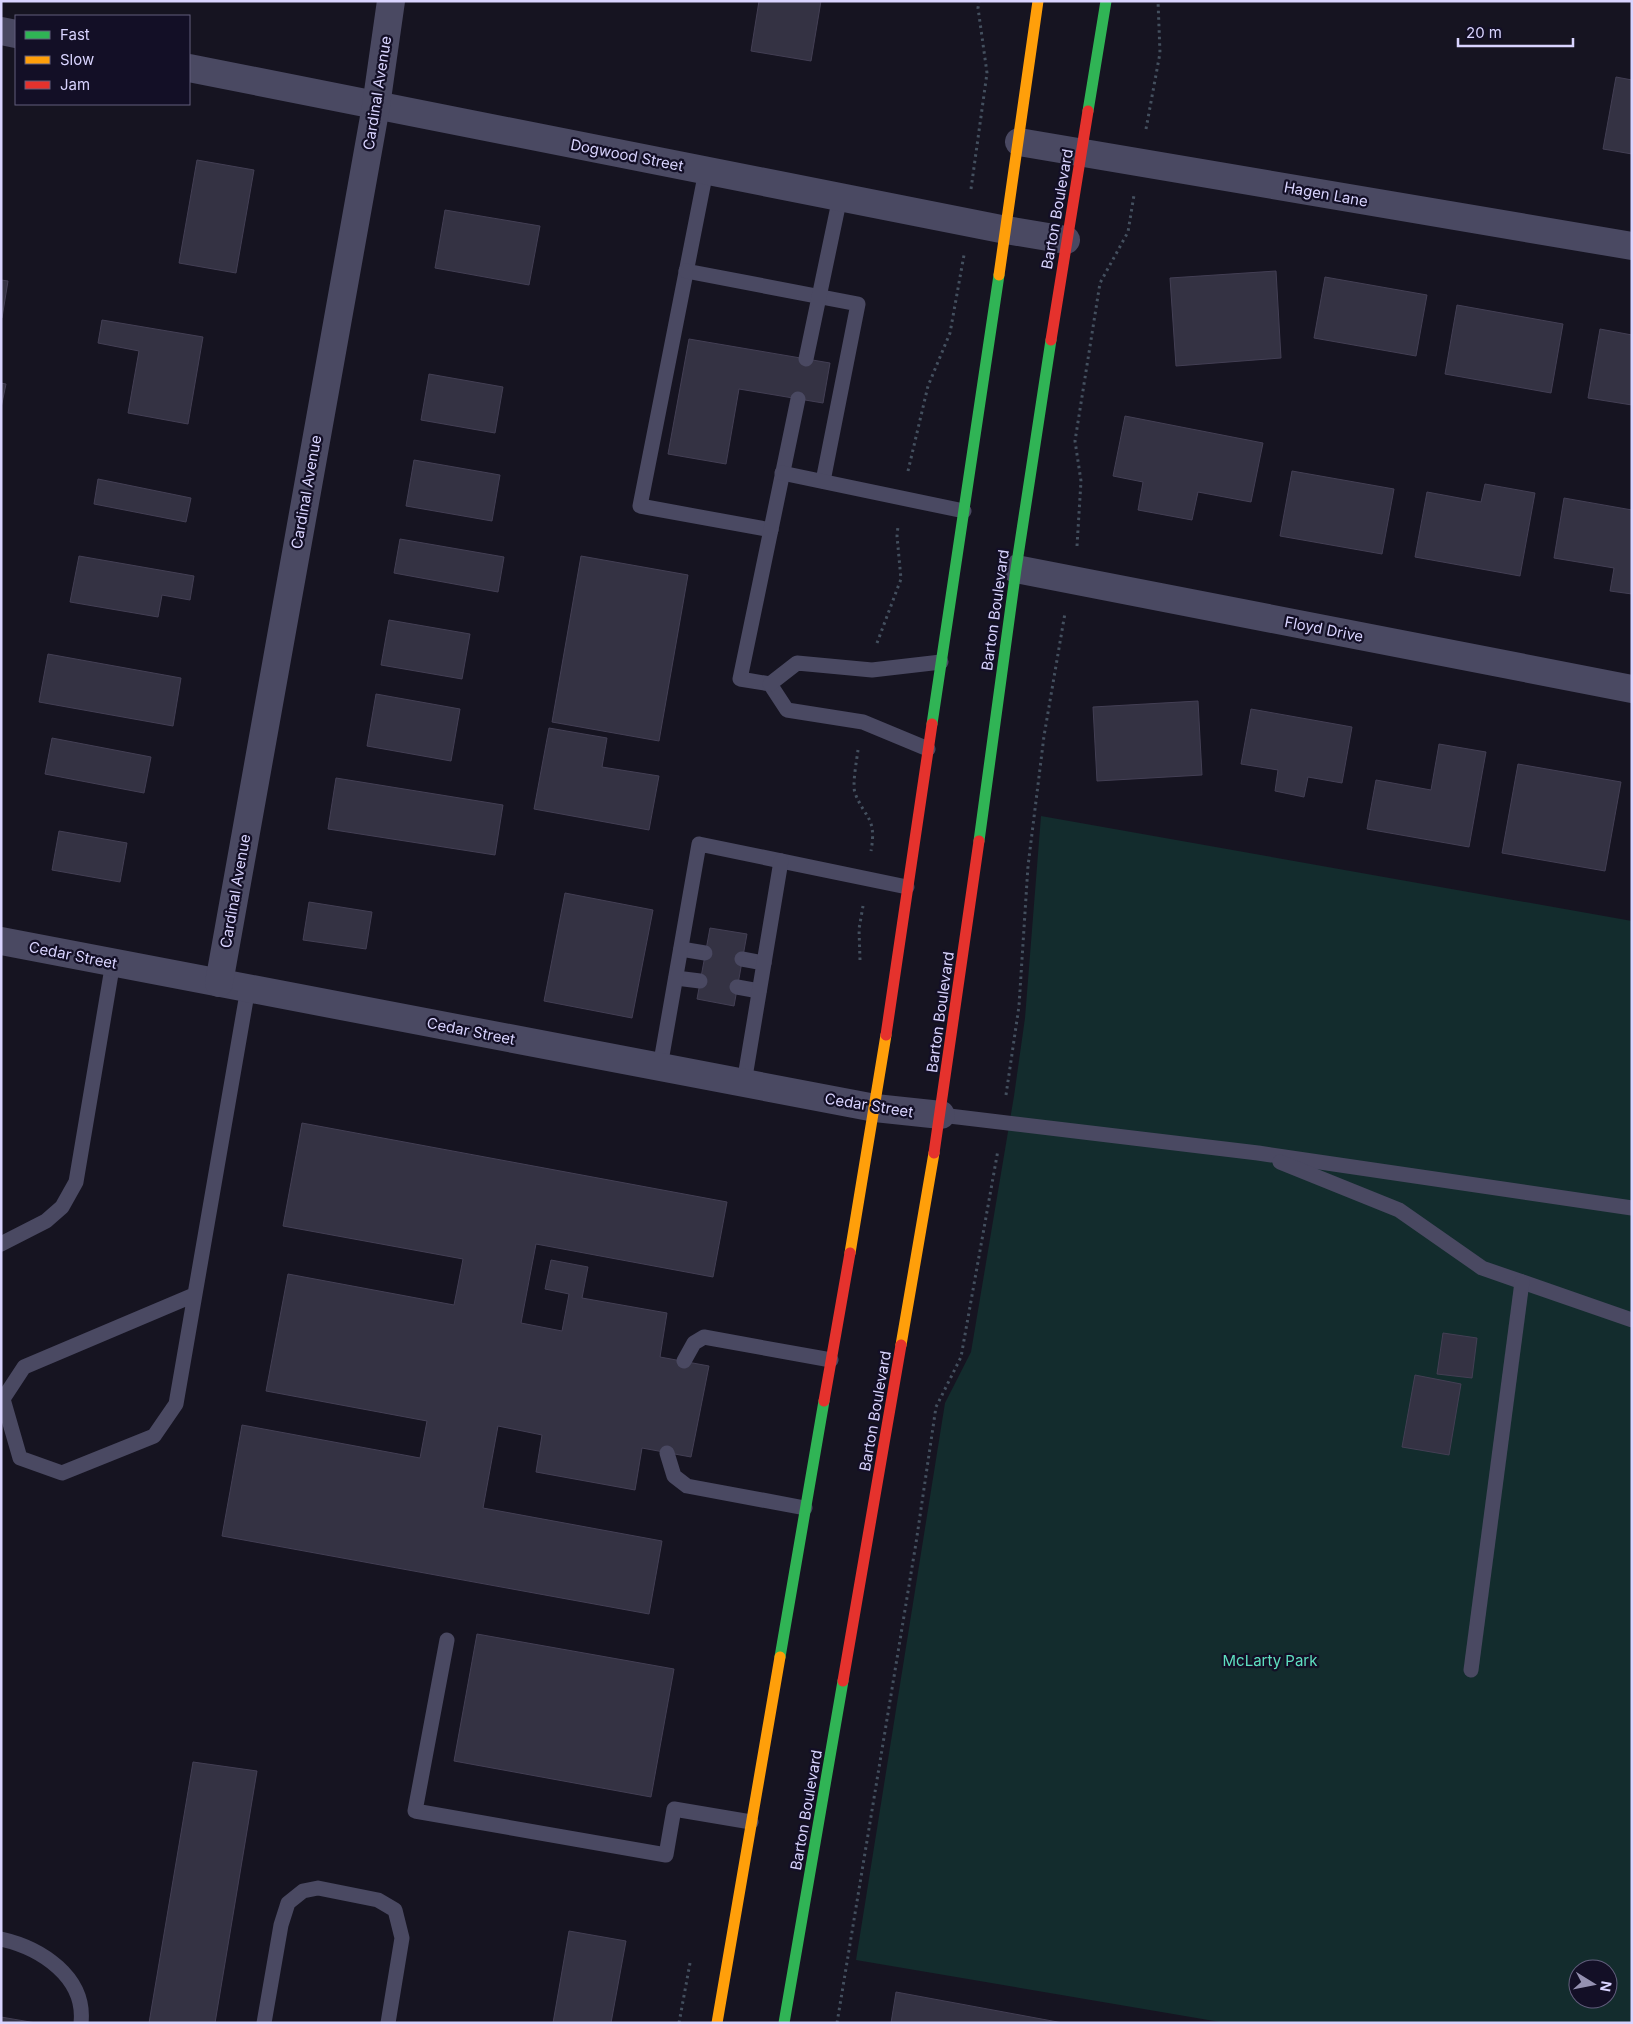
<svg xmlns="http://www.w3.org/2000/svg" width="1633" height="2024" font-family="Inter,sans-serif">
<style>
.green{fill:#132c2d;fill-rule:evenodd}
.building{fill:#343243;stroke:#433f54}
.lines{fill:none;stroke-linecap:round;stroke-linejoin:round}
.path{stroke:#44505f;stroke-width:3;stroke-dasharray:2.5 4;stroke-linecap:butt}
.lane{stroke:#4a4962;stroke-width:15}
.street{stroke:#4a4962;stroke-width:28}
.fast{stroke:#30b455;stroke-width:11}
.slow{stroke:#ff9f0a;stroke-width:11}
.jam{stroke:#e5322d;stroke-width:11}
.labels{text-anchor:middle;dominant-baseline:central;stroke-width:4.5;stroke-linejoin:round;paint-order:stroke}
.street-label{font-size:15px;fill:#d9d4ff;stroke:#130f26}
.park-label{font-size:15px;fill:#5fe0c0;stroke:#130f26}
</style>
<rect width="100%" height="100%" fill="#161421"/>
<!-- green -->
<path class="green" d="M1041,816L1632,921V2023H1226L856,1960L945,1403L971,1352L1014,1096L1025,1018ZM1578,1969H1608V1999H1578Z"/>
<!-- building -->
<g class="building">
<polygon points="759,1 821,1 811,61 751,51"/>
<polygon points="1616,77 1632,80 1632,154 1603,149"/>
<polygon points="197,160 254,170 236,273 179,263"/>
<polygon points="445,210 540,226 529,285 435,268"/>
<polygon points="1276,271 1281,358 1176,366 1170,278"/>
<polygon points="1325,277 1427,295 1416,356 1314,338"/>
<polygon points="1,280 8,281 2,318 1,318"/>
<polygon points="1457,305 1563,324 1551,393 1445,374"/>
<polygon points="102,320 203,337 188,424 128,413 139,351 98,343"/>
<polygon points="1600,329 1632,335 1632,405 1588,398"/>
<polygon points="689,339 830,363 823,403 739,389 726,464 668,454"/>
<polygon points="429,374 503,387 495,433 421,420"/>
<polygon points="1,383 6,384 1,408"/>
<polygon points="1125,416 1263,443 1251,502 1198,492 1192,520 1138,510 1143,482 1113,476"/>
<polygon points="414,460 500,475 492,521 406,506"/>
<polygon points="1292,471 1394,489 1382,554 1280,536"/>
<polygon points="98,479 191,498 186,522 94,504"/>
<polygon points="1485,484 1535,493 1520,576 1415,557 1427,492 1481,502"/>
<polygon points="1564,498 1632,510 1632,594 1610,591 1614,568 1554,558"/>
<polygon points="400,539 504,557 498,592 394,573"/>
<polygon points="79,556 194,576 190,600 162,595 158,617 70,602"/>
<polygon points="581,556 688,575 659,741 552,722"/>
<polygon points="389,620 470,634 462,679 381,665"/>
<polygon points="48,654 181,678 173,726 39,702"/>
<polygon points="376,694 460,709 451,761 367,746"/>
<polygon points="1198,701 1202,775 1097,781 1093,707"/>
<polygon points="1251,709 1352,727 1342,783 1308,777 1304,797 1275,791 1278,770 1241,764"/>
<polygon points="549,728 607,738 602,767 659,776 649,830 534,809"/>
<polygon points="52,738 151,757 144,793 45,774"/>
<polygon points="1439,744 1486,752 1469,847 1367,829 1376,780 1431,790"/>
<polygon points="1518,764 1621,782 1605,871 1502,853"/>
<polygon points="336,778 503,805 495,855 328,829"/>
<polygon points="59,831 127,843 120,882 52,870"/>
<polygon points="565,893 653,910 632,1018 544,1001"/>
<polygon points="309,902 372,912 366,949 303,940"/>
<polygon points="710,928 747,934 734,1006 697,999"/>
<polygon points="302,1123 727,1202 713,1277 536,1244 521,1323 562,1331 569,1294 545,1289 551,1260 588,1267 582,1298 667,1313 660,1357 709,1366 691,1457 642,1448 635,1490 536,1472 542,1435 498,1426 483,1508 662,1541 649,1614 222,1536 242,1425 420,1458 427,1421 266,1391 288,1274 454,1305 463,1259 283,1226"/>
<polygon points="1443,1333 1477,1338 1472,1378 1437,1374"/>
<polygon points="1415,1375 1461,1384 1449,1455 1402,1447"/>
<polygon points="477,1634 674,1669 651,1797 454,1761"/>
<polygon points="193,1762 257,1771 215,2023 149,2023"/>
<polygon points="569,1931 626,1941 611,2023 553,2023"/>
<polygon points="896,1992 1063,2023 891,2023"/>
<polygon points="1,2017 36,2023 1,2023"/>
</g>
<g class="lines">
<!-- path -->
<g class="path">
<polyline points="1146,129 1160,53 1158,1"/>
<polyline points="971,189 987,73 978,8 979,1"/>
<polyline points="908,471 928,386 950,333 964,255"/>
<polyline points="1077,546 1081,481 1075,441 1100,283 1128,232 1134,195"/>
<polyline points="877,643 901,579 897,536 898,526"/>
<path d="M858,750C857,759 852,784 855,793C865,819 877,817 871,851"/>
<polyline points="860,960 859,929 863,906"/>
<polyline points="1006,1095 1019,1006 1028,866 1044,736 1065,613"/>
<polyline points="679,2023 690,1963"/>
<polyline points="837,2023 916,1543 936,1407 961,1357 998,1150"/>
</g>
<!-- lane -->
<g class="lane">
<polyline points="706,171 640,506 771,530"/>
<polyline points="686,271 858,304 823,481"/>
<polyline points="806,359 840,197"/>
<polyline points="798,399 740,679 770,684 787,710 863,722 928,749"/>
<polyline points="782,473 964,511"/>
<polyline points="770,684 797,663 872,670 941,662"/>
<polyline points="681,949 705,953"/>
<polyline points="742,959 764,963"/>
<polyline points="676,978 700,981"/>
<polyline points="737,987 759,991"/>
<polyline points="660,1067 699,844 907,887"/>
<polyline points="744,1083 781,861"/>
<polyline points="941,1115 1258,1153 1632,1208"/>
<polyline points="1280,1162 1399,1210 1482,1268 1632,1320"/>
<polyline points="1,1244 46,1221 62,1207 76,1182 113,962"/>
<polyline points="194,1295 24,1367 3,1399 20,1458 62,1473 154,1436 176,1404 248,988"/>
<polyline points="684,1361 694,1343 704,1337 831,1360"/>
<polyline points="667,1453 674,1476 687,1486 805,1508"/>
<polyline points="447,1640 415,1811 666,1855 674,1809 751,1822"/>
<polyline points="1471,1670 1522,1282"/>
<path d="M1,1939C41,1948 86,1977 81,2023"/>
<polyline points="264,2023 281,1925 288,1903 303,1891 318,1888 378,1900 395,1910 402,1938 388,2023"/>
</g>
<!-- street -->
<g class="street">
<polyline points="1,31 16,34"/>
<polyline points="189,68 1006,230 1066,240"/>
<polyline points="1019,142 1632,246"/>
<polyline points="1016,569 1632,689"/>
<polyline points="1,941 875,1108 941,1115"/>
<polyline points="219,983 376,106 391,1"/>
</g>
<!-- fast -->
<g class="fast">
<polyline points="1088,111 1106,1"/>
<polyline points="932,724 999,275"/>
<polyline points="979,841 1016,569 1051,340"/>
<polyline points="780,1657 824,1401"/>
<polyline points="784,2023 843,1681"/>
</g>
<!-- slow -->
<g class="slow">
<polyline points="999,275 1038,1"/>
<polyline points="850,1253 886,1035"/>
<polyline points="901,1345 934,1153"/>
<polyline points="717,2023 780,1657"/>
</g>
<!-- jam -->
<g class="jam">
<polyline points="1051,340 1088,111"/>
<polyline points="886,1035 932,724"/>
<polyline points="934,1153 979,841"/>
<polyline points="824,1401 850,1253"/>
<polyline points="843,1681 901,1345"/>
</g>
</g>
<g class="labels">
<!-- street labels -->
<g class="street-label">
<text transform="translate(377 93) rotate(-81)">Cardinal Avenue</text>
<text transform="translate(627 155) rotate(11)">Dogwood Street</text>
<text transform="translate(1326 194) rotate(10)">Hagen Lane</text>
<text transform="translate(1057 209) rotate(-80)">Barton Boulevard</text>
<text transform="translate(306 492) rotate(-80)">Cardinal Avenue</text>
<text transform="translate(995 610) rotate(-82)">Barton Boulevard</text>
<text transform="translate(1324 629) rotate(11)">Floyd Drive</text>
<text transform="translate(235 891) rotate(-80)">Cardinal Avenue</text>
<text transform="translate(73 955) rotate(11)">Cedar Street</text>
<text transform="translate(940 1012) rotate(-82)">Barton Boulevard</text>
<text transform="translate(471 1031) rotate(11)">Cedar Street</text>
<text transform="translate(869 1105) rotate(9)">Cedar Street</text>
<text transform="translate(875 1411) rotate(-80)">Barton Boulevard</text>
<text transform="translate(806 1810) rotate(-80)">Barton Boulevard</text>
</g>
<!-- park labels -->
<g class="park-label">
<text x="1270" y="1660">McLarty Park</text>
</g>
</g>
<!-- border -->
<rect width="1633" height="2024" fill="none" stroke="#d9d4ff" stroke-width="5"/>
<!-- legend -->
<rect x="15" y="15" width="175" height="90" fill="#130f26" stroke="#625e7d"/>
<rect x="25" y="31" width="25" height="8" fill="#30b455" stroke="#625e7d"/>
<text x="60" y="40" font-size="15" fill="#d9d4ff">Fast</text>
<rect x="25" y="56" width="25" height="8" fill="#ff9f0a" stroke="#625e7d"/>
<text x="60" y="65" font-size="15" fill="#d9d4ff">Slow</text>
<rect x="25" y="81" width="25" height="8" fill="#e5322d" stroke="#625e7d"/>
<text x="60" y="90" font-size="15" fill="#d9d4ff">Jam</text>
<!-- north arrow -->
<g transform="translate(1593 1984) rotate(100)"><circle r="24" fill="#130f26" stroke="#625e7d"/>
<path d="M0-4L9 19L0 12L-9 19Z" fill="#9591b1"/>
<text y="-8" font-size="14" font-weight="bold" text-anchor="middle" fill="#d9d4ff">N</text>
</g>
<!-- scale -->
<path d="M1458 38v8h115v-8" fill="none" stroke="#d9d4ff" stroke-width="2.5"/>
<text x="1466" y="38" font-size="15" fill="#d9d4ff" stroke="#130f26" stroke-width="4" paint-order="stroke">20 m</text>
</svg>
